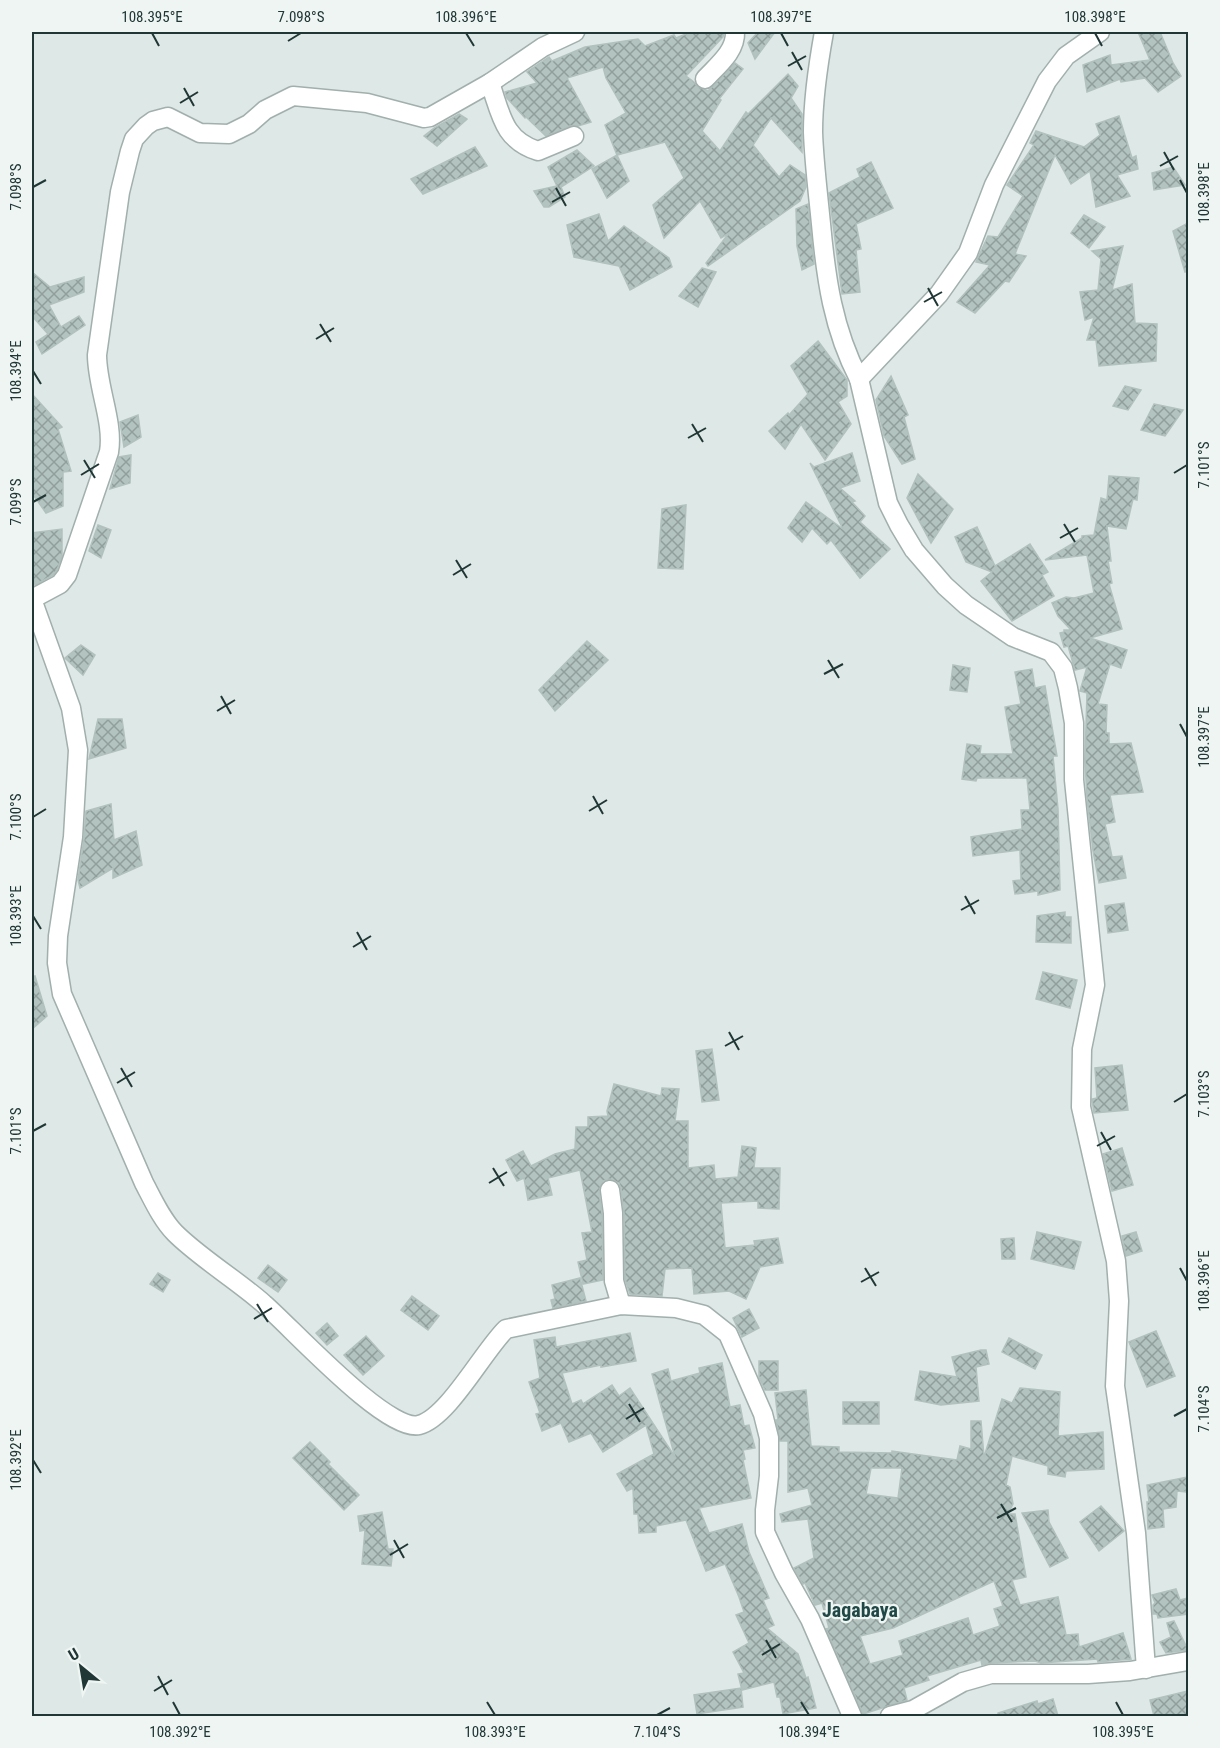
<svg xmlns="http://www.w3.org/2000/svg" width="1220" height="1748" font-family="'Roboto Condensed',sans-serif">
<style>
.building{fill:url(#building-cross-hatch);stroke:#b1c1be;stroke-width:1.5;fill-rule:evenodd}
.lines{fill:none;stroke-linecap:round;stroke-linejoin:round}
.minor-casing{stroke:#a1afad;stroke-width:21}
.minor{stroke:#fff;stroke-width:18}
.ticks{fill:none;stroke:#203735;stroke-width:2}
.labels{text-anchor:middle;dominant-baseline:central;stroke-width:4.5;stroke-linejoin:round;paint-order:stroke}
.quarter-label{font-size:20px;font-weight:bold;fill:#1e4745;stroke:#eef5f3}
.neatline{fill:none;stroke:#203735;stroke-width:2}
.ticks-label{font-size:15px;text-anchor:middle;fill:#203735}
</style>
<defs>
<pattern id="building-cross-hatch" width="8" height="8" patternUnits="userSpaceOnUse" patternTransform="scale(1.5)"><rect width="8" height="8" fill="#b3c3bf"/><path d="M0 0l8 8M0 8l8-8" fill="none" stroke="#919f9c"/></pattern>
</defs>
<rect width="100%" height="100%" fill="#dee8e6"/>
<!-- building -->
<g class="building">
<polygon points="691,32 724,32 723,37 686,76 694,82 698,87 708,91 735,63 743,69 719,99 721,100 702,131 720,151 746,112 748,114 788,74 798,86 791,98 802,114 802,152 771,118 753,145 779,177 790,165 805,175 806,187 800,201 708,266 706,263 729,233 721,238 700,201 664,238 653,205 684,178 665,142 617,155 605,125 626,113 606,78 603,67 567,78 591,122 578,126 570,126 546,136 526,117 525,118 507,98 505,92 537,83 527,72 549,57 552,61 585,47 638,39 645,46 674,35 676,38"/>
<polygon points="758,32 775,32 755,59 748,43"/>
<polygon points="1138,32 1160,32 1173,63 1181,76 1158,92 1145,78 1121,82 1120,79 1087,92 1083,65 1110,55 1111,65 1150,60"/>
<polygon points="459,114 467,119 437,146 424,136 434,128"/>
<polygon points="1119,116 1132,158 1136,156 1138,169 1117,175 1130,196 1096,207 1090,171 1071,184 1055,155 1015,254 1026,256 1009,282 1005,281 975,313 957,302 990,265 976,262 988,236 998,237 1023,196 1007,185 1034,145 1030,143 1036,131 1084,147 1100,135 1096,124"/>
<polygon points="475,147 487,166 423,194 411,179"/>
<polygon points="577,150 594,166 561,187 565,197 549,207 544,207 534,191 557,186 548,167"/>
<polygon points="617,155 629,181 607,198 592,169"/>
<polygon points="871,162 893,208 856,224 861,249 856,250 860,292 842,294 829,193 860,177 857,169"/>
<polygon points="1173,167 1185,185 1154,190 1152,173"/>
<polygon points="808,204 814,264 802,270 797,246 796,209"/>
<polygon points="599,214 608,241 624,226 669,258 672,267 630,290 619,266 574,257 567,225"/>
<polygon points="1084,215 1105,227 1089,248 1071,233"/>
<polygon points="1188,223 1188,271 1185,272 1173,231"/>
<polygon points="1123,246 1112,290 1132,284 1135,323 1157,324 1156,361 1099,366 1096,340 1087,340 1094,317 1085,320 1080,292 1098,290 1101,259 1092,251"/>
<polygon points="702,268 716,272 698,307 679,296"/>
<polygon points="32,272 50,287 84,277 84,292 49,305 61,327 79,316 85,325 42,354 36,342 48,334 32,316"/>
<polygon points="818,341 847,380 847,396 838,402 851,424 825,460 801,424 785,449 769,431 788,413 789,415 808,394 791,366"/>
<polygon points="891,376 908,415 904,417 915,459 902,464 884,436 876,400"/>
<polygon points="1125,386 1141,390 1128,410 1113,406"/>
<polygon points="32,394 62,427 58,429 71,471 63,472 63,506 46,513 32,493"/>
<polygon points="1154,404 1183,410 1165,436 1141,430"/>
<polygon points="138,415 141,437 124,447 120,422"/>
<polygon points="852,453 860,481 840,488 855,501 852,502 865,516 860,522 890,549 860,578 831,540 827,544 812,528 802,542 788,528 806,502 843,529 810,463 814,467"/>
<polygon points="131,455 130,483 110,489 119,457"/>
<polygon points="918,474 953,509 931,543 907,498"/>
<polygon points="1109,476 1139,478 1137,500 1133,499 1126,529 1107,526 1111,561 1108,561 1112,583 1109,584 1122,629 1090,638 1127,650 1121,668 1110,664 1098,704 1107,705 1106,733 1109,733 1109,744 1131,743 1143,792 1110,795 1115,822 1105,824 1112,857 1122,856 1126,878 1099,883 1093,851 1087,798 1085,760 1087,693 1080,691 1087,667 1075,670 1068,646 1064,647 1060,633 1064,632 1064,630 1071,630 1058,616 1052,603 1066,597 1074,598 1094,593 1087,555 1045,560 1082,538 1082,536 1094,535 1101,498 1107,500"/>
<polygon points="686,505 683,569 658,568 662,509"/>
<polygon points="98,525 111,530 101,558 89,551"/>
<polygon points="977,527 995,566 1030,544 1048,572 1042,575 1054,596 1012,621 981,581 992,572 966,562 955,537"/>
<polygon points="62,529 62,556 57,570 53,575 35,585 32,572 32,533"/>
<polygon points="587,641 608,660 555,711 539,690"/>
<polygon points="81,645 95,655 83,675 65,658"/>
<polygon points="953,665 970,668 967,692 950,690"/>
<polygon points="1032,669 1035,688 1045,686 1057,756 1053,756 1058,809 1060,890 1038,895 1038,891 1015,894 1013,881 1021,880 1020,850 973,856 971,837 1022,829 1021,810 1030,810 1027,778 977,778 976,781 962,779 967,744 981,746 980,754 1013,754 1005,707 1021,704 1015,672"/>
<polygon points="98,719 122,719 126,748 89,759"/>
<polygon points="111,804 114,840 136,831 142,865 113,878 113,868 80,888 78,880 84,839 86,811"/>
<polygon points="1124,903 1128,930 1108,933 1105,906"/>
<polygon points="1065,912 1065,917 1071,917 1071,943 1036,942 1037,916"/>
<polygon points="1043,972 1077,980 1070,1008 1036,999"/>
<polygon points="35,976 47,1016 32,1029 32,977"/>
<polygon points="712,1049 719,1100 702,1102 696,1051"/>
<polygon points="1122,1065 1128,1110 1094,1113 1092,1099 1097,1098 1095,1068"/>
<polygon points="614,1084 661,1096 662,1088 679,1089 675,1121 688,1121 688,1168 714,1165 715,1179 738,1177 742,1146 756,1148 754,1168 780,1168 779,1209 758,1208 758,1201 721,1203 725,1248 755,1245 754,1241 778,1238 783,1263 760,1267 746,1299 729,1291 694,1294 692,1268 665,1269 662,1296 630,1294 625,1279 624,1213 621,1189 619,1183 609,1179 603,1181 599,1191 602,1214 603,1280 583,1284 578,1262 587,1260 582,1233 592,1232 580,1170 548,1178 552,1195 528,1200 524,1178 517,1181 506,1160 523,1151 531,1166 555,1154 575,1149 576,1127 588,1127 588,1117 608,1116 607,1111"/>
<polygon points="1122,1148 1133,1185 1112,1191 1103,1154"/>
<polygon points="1037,1232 1081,1242 1074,1269 1031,1259"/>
<polygon points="1136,1232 1142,1251 1126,1256 1122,1236"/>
<polygon points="1014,1238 1015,1259 1002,1259 1001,1239"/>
<polygon points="268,1265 287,1280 278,1292 258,1278"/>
<polygon points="158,1273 170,1280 163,1292 150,1284"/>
<polygon points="580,1278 586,1301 553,1308 551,1300 555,1299 552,1285"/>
<polygon points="412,1296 439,1316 428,1330 401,1310"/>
<polygon points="749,1309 759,1328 742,1337 733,1318"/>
<polygon points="327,1323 338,1336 327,1345 316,1333"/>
<polygon points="1156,1331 1175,1376 1147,1387 1129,1342"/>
<polygon points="630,1333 636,1361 601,1367 601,1365 562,1373 572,1404 581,1400 583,1404 612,1385 619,1396 630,1388 675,1457 652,1374 668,1369 671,1381 700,1373 699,1368 722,1363 730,1407 740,1405 744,1426 749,1425 755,1448 743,1450 745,1459 743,1460 751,1498 699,1508 709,1533 742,1524 749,1552 769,1598 763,1600 774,1625 767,1628 798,1654 806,1678 808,1677 816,1708 783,1714 780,1697 777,1697 774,1682 742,1690 738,1674 744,1673 733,1652 749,1643 736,1615 744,1612 739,1597 725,1564 706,1571 686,1520 656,1526 656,1532 639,1533 638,1514 634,1514 633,1488 627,1491 617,1474 654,1454 646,1425 603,1452 591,1433 569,1442 561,1423 542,1431 536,1414 540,1413 529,1382 540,1378 534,1340 555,1337 556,1347"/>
<polygon points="366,1336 384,1356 363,1375 344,1355"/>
<polygon points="1009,1338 1042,1355 1035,1369 1002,1352"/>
<polygon points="981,1350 986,1350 989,1364 976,1367 979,1401 941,1405 915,1400 920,1371 957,1377 952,1357"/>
<polygon points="759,1361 778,1361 778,1390 765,1390 759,1377"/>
<path d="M1020,1388L1060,1392L1058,1436L1103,1432L1104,1469L1066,1471L1065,1477L1048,1474V1466L1012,1456L1006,1485L1010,1487L1013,1504L1008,1514H1015L1026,1577L1012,1580L1020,1605L1058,1597L1066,1635L1078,1634L1079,1647L1123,1633L1131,1659L1098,1662L1097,1659L1041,1663L1035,1661L991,1663L982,1665L981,1660L927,1676L929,1680L904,1688L907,1700L863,1714L826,1629L829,1628L822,1603L815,1605L805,1583L803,1584L794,1568L814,1558L808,1519L782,1522L780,1514L812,1505L808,1488L788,1492V1441H780L776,1420H778L775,1393L806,1390L811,1446L839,1447V1452L892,1453V1451L957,1460L960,1446L971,1449V1421H981L984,1457L1002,1399L1012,1403ZM871,1468H902L898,1498L866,1494ZM994,1581L1003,1606L994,1609L1000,1626L973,1635L968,1618L899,1641L903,1655L870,1664L860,1636L893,1628Z"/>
<rect x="843" y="1402" width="36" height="22"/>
<polygon points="310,1442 330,1462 328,1464 359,1495 344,1510 293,1458"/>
<polygon points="1188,1477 1186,1492 1177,1491 1176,1507 1163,1509 1164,1527 1148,1529 1147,1502 1149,1502 1147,1485"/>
<polygon points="1101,1506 1124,1531 1099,1551 1080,1522"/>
<polygon points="1048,1510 1049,1522 1068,1558 1050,1567 1022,1513"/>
<polygon points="382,1512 388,1549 393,1549 391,1566 362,1564 365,1530 360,1531 358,1516"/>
<polygon points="1176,1589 1180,1600 1188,1598 1188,1614 1158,1618 1157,1614 1153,1614 1153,1605 1155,1603 1152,1595"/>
<polygon points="1174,1621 1188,1650 1166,1653 1160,1642 1171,1637 1167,1623"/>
<polygon points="741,1688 743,1707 697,1714 694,1695"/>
<polygon points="1188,1691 1188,1716 1154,1716 1150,1700"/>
<polygon points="1053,1699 1058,1716 998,1716 998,1713 1037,1701 1038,1704"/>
</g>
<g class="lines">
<!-- minor casing -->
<g class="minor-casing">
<g id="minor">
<path d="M824,32C818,65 813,98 813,132C814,162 818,193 821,224C826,279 833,329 859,379"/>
<polyline points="1100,32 1066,56 1047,81 994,185 968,253 939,294 859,379 888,503 899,525 914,550 945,586 966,605 1013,637 1051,652 1063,668 1068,688 1074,723 1074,780 1095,985 1082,1049 1081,1107 1116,1261 1119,1301 1115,1386 1136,1533 1146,1669"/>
<path d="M705,79C718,65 736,51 735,32"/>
<path d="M490,83C501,114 503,140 538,151L574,136"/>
<path d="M32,599L71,708L78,750L73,837L58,936L57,963L62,994L144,1183C153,1200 162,1220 175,1233C200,1258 237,1280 264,1304C290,1326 387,1433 419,1425C448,1418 484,1350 506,1329L621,1305L676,1308L704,1315L728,1334L763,1414L769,1438V1476L765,1510V1532L784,1573L810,1619L852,1716"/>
<path d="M32,599L60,584L67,575L109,452C114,422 97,387 97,355L120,192L130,151L134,139L146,126L153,121L168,117L200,133L229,134L249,124L265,110L293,96L367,103L424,118L430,117L490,83L543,47L575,32"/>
<polyline points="610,1190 613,1213 614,1281 621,1305"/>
<polyline points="890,1716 913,1710 963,1682 991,1674 1088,1674 1130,1671 1188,1661"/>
</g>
</g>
<!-- minor -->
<use href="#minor" class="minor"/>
</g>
<!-- ticks -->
<path class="ticks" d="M152,33L159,46M466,33L474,46M781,33L788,46M1095,33L1102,46M288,41L301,33M792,52L802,70M788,66L806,56M184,88L194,106M180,103L198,92M1164,152L1174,170M1160,166L1178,156M1180,180L1187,193M33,187L46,180M556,188L566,206M552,202L570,192M928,288L938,306M924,302L942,292M320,324L331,342M316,339L334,328M33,371L41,384M692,424L703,442M688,438L706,428M84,460L95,478M1174,473L1187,465M81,475L99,464M33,502L46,495M1064,524L1075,542M1060,538L1078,528M456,560L467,578M453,575L471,564M828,660L839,678M824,674L843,664M221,696L231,714M217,711L235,700M1180,724L1187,737M593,796L603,814M589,811L607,800M33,817L46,809M965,896L975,914M961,910L979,900M33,916L41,929M357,932L367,950M353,947L371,936M729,1032L739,1050M725,1046L743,1036M121,1068L132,1087M117,1083L135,1072M1174,1102L1187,1094M33,1131L46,1124M1101,1132L1111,1150M1097,1146L1115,1136M493,1168L504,1186M489,1183L507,1172M865,1268L876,1286M1180,1268L1187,1281M861,1282L879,1272M257,1304L268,1322M254,1319L272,1308M629,1404L640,1422M1174,1416L1187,1409M626,1419L644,1408M33,1460L41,1473M1001,1504L1012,1522M997,1518L1016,1508M394,1540L404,1558M390,1555L408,1544M766,1640L776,1658M762,1655L780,1644M158,1676L168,1695M154,1691L172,1680M173,1702L180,1715M487,1702L495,1715M801,1702L809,1715M1116,1702L1123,1715M657,1715L670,1708"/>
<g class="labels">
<!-- quarter labels -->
<g class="quarter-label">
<text x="860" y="1610">Jagabaya</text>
</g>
</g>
<!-- border -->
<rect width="1220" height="1748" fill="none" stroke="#eef5f3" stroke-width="66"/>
<!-- north arrow -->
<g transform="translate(81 1667) rotate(330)" stroke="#eef5f3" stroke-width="4.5" paint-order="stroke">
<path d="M0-4.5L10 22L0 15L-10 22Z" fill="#203735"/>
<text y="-9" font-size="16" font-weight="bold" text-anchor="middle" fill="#203735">U</text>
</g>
<rect x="33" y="33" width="1154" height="1682" class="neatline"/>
<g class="ticks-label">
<text x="152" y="22">108.395°E</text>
<text x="301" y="22">7.098°S</text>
<text x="466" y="22">108.396°E</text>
<text x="781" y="22">108.397°E</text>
<text x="1095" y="22">108.398°E</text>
<text transform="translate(16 187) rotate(-90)" y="5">7.098°S</text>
<text transform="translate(1204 193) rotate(-90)" y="5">108.398°E</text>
<text transform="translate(16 371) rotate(-90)" y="5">108.394°E</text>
<text transform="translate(1204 465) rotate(-90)" y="5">7.101°S</text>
<text transform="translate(16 502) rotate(-90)" y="5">7.099°S</text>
<text transform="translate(1204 737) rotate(-90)" y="5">108.397°E</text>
<text transform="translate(16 817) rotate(-90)" y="5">7.100°S</text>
<text transform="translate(16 916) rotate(-90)" y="5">108.393°E</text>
<text transform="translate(1204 1094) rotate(-90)" y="5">7.103°S</text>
<text transform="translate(16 1131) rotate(-90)" y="5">7.101°S</text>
<text transform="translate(1204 1281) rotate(-90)" y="5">108.396°E</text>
<text transform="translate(1204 1409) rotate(-90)" y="5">7.104°S</text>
<text transform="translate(16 1460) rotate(-90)" y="5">108.392°E</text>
<text x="180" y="1737">108.392°E</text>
<text x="495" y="1737">108.393°E</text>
<text x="657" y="1737">7.104°S</text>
<text x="809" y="1737">108.394°E</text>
<text x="1123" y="1737">108.395°E</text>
</g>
</svg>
